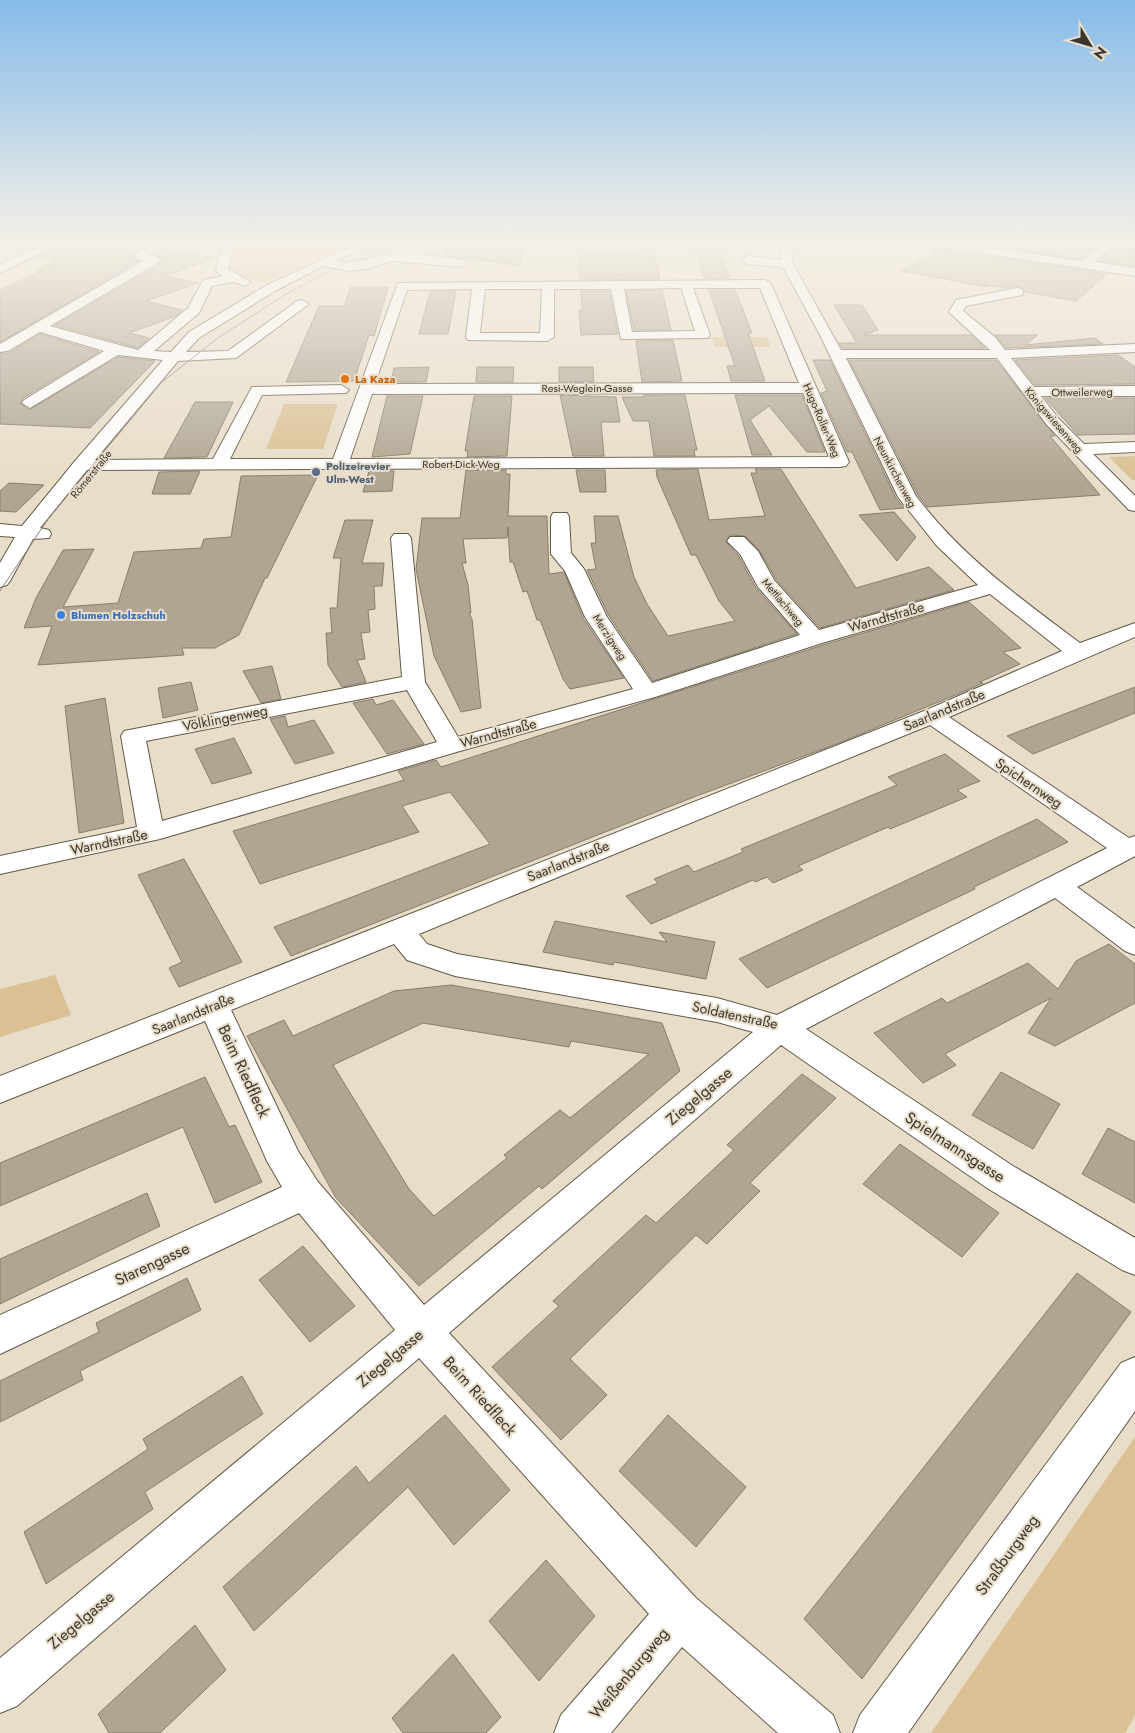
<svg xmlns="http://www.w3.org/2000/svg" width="1135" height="1733" font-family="Jost,sans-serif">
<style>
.green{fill:#dac092}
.building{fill:#afa592;stroke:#877d6b;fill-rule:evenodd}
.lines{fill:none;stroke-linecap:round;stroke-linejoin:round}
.minor-casing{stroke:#635948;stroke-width:2}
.minor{fill:#fff;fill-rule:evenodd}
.tram{stroke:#898275;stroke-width:1}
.food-dot{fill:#e8710a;stroke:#e8ddc9;stroke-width:2}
.service-dot{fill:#5c6f8a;stroke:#e8ddc9;stroke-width:2}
.shop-dot{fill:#3f7fe0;stroke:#e8ddc9;stroke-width:2}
.labels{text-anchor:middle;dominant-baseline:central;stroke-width:4;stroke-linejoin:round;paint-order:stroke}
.far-food-label{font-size:11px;font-weight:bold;fill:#c56008;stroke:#e8ddc9;text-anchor:start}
.far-street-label{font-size:11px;fill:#3b372f;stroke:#e8ddc9}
.far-service-label{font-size:11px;font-weight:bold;fill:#4e5e75;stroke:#e8ddc9;text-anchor:start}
.far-shop-label{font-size:11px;font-weight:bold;fill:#366cbe;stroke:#e8ddc9;text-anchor:start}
.street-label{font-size:14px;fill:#3b372f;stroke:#e8ddc9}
.near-street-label{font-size:16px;fill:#3b372f;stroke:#e8ddc9}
</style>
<rect width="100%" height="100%" fill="#e8ddc9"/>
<!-- green -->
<g class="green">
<polygon points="240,243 345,248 264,283 241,277 229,269 228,260"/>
<polygon points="712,337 767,337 771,347 715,347"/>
<polygon points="284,404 338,404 323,449 266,449"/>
<polygon points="1135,456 1135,480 1132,480 1109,457"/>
<polygon points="55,975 71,1015 0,1037 0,989"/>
<polygon points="1135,1437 1135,1715 1125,1733 931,1733"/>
</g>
<!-- building -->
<g class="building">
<polygon points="68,241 121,241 145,245 130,257 139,261 0,342 0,290 41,271 36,271 57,260 34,258"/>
<polygon points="444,241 522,241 521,266 443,255"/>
<polygon points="651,241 660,279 580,280 578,249 634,255"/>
<polygon points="692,241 716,242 730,278 705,279"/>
<polygon points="954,241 1103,241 1081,259"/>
<polygon points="1121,241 1135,241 1135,266 1098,261"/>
<polygon points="162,248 214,258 166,276 198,283 146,301 182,310 176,316 129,333 149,338 138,348 55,325 159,265 162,259 154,254"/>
<polygon points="932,248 1107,274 1076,301 1025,292 1022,287 1017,286 1005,288 985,285 987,287 901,271 932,254"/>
<polygon points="351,287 388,287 374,336 369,335 354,381 286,382 319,306 344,306"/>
<polygon points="662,290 671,330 634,330 626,291"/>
<polygon points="709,290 735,290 752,333 748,333 765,381 731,381 727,366 735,366"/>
<polygon points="456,291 448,334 419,334 430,292"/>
<polygon points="581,291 609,291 618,334 581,335 579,310 582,310"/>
<polygon points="834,305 862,305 878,330 864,335 971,335 985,348 842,348 839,343 857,343"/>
<polygon points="40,334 99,352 23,398 20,403 29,410 118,357 155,361 90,428 0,424 0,354 9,353"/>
<polygon points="995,335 1037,335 1026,345 1095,338 1103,344 1006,348"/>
<polygon points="673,340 682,381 642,382 636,341"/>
<polygon points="1118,355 1135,367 1135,384 1035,385 1015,360"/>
<polygon points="813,360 830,360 896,498 904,508 880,510 852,452 847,452 821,393 827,391"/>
<polygon points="849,360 996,360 1055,436 1050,436 1100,495 927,507 918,495"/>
<polygon points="429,367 426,382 391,382 394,368"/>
<polygon points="477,367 514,367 513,382 476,382"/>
<polygon points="559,367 593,367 594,382 559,382"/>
<polygon points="560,395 616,397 620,422 601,422 604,456 573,456"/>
<polygon points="644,395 685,395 697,450 694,450 695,456 654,456 649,421 633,421 622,397 644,397"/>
<polygon points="735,395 802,395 825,452 807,452 769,406 750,420 772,455 752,455"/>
<polygon points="387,396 423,396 410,454 372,457"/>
<polygon points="474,396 512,396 507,456 467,457 468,451 465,451"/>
<polygon points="1045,398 1135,398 1135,434 1078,435"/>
<polygon points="195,402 233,402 207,457 164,458"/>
<polygon points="698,469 709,520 765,516 751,473 757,473 755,469 781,469 856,588 929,567 954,590 820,628 776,579 759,550 745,536 730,535 726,542 738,555 756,588 797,634 653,681 609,616 587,570 596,569 591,543 596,543 594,516 618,516 634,577 647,604 668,636 735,621 719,601 696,555 691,555 657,477 656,470"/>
<polygon points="466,470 506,470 506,474 510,474 508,516 547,516 549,574 564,572 583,618 624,678 570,689 563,679 540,620 537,620 527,591 523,592 513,562 510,562 508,527 507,538 463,539 466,563 462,563 468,585 471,613 469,613 472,619 481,708 461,712 434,656 416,569 422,518 460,518"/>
<polygon points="576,470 605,470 606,492 580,492"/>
<polygon points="200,471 190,494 152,494 159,472"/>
<polygon points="369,471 394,471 392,491 363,492"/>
<polygon points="318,475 267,578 265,578 239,635 215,648 182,648 184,655 38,665 52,626 24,628 36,598 63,550 94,549 63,607 118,603 134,552 201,548 204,539 231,537 241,476"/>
<polygon points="9,483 44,485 16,512 0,511 0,491"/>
<polygon points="894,512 916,537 897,561 859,515"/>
<polygon points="345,520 373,520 362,563 384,563 382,586 374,586 375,609 368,610 370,632 361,633 365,659 357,660 366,682 342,687 328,665 326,633 332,633 330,608 337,608 341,558 333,558"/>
<polygon points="969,602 1021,648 1003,652 1020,664 980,682 983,683 970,689 839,743 694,797 291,956 274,927 490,844 450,792 402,806 419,832 260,884 233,831 404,780 398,771 436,760 441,767 823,645"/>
<polygon points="272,666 281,699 261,703 243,671"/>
<polygon points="191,682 198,710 163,718 158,688"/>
<polygon points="1135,687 1135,713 1033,754 1007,736"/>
<polygon points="105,698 124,823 79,833 65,706"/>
<polygon points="373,699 376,705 393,700 424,744 387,754 353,703"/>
<polygon points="285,716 288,727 314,720 334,753 295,764 270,719"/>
<polygon points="234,738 252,773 212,784 195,749"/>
<polygon points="945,754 980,781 957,790 967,797 890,829 888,827 798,866 803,870 773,883 767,877 755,882 753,880 651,924 626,896 658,883 654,879 688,865 694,872 743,852 741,849 897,785 888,777"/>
<polygon points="1037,819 1068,842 974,887 975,889 767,988 739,959"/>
<polygon points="184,859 242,962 179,987 169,968 182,962 138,875"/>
<polygon points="555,921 667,942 659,932 715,942 706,979 614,962 613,965 543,952"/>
<polygon points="1109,944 1135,964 1135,1003 1055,1046 1028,1033 1051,998 945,1054 956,1065 923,1083 874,1033 942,998 947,1003 1028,963 1058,989 1076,961"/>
<path d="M451,985L662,1023L680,1071L542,1189L539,1186L419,1286L336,1198L247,1036L284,1020L293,1036L394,991ZM423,1023L569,1047L571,1041L649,1054L570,1118L560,1110L504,1155L507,1158L434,1216L409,1189L333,1065Z"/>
<polygon points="1001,1072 1060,1104 1033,1149 972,1115"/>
<polygon points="802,1074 836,1098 750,1183 760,1191 707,1244 696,1235 570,1359 607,1395 561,1440 492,1367 559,1306 553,1301 646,1215 656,1223 734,1150 727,1145"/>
<polygon points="205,1077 229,1127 235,1125 262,1182 215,1203 183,1127 0,1206 0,1163"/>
<polygon points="1108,1128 1135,1142 1135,1203 1082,1174"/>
<polygon points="900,1144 999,1213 962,1257 863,1184"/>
<polygon points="147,1193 160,1226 0,1304 0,1259"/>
<polygon points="303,1246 355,1306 310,1342 259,1280"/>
<polygon points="1077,1273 1131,1312 862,1679 804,1619"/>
<polygon points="187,1278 201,1310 80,1371 83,1380 0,1422 0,1381 99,1332 96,1323"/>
<polygon points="242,1376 263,1414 145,1492 153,1509 46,1584 24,1532 148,1449 143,1439"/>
<polygon points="445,1415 510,1490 454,1545 408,1487 254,1631 223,1587 356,1466 369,1483"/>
<polygon points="668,1415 746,1487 696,1547 619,1471"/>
<polygon points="546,1560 595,1616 539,1681 489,1621"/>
<polygon points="195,1625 226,1670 160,1733 109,1733 98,1714"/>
<polygon points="453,1654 501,1717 486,1733 403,1733 392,1718"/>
</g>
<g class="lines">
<!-- minor casing -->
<g class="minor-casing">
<g id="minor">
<polygon points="51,241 66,241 0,273 0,264"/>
<path d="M155,241H169L149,255L158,257L160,260L158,263L50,326L138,350L188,308L203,280L223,276L216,271L218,259L223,248L187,244L181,241H241L231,254L228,269L251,282L245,286L234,282L212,286L199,313L154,351L171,352L189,332L267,285L363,241H379L335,261C358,265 369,257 390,254C408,251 441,258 461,259L467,263L461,267L392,261L366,269L348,271L323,266L275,291L199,338L186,352L228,351L297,301L302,300L309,304L236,358L178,361L95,460L213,459L252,387L341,385L349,390L346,393L262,395L230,459H333L398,283L765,280L771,284L849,462L846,466L840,467L87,470L40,528L49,530L51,534L49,538L33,539L10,581L7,585L0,587V563L15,537L0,536V524L22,526L75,461L163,360L118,355L30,408L22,403L24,400L104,351L40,332L8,351L0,352V344L143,261L132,257ZM681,288L695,331L632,332L624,289ZM693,288H760L799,383L375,384L407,290L472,289L466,337L468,340L547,341L554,337V289H611L621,339L708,338L710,335ZM485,289H542L540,333H480ZM803,393L829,457L350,459L372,394Z"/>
<path d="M786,241H798L792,255L793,264L841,350H990L949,312L956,300L1017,288L1022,289L1023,292L1022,295L966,306L963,311L995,337L1005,350L1135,344V352L1011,358L1034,387L1135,386V396H1041L1059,419L1084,444L1135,442V452L1093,454L1135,496V511L1129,510L1047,425L997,358H846L916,496C961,556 1021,599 1080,643L1135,623V637L949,717L1129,838L1135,836V856L1077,887L1135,929V955L1125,951L1055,898L806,1029L1013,1166L1135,1238V1275L1122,1270L987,1188L781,1045L449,1333L696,1598L833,1715L840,1733H778L682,1647L611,1733H554L561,1715L649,1614L419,1358L17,1706L0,1713V1658L395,1330L299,1213L0,1354V1315L282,1187L267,1161L205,1021L0,1103V1076L924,711L1062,651L990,594L822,643L655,697L460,751L160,839L0,874V856L137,827L121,736L124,731L402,677L391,538L394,534H408L411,538L425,682L458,737L633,689L585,617L565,571L551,554V517L553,513H567L569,517L571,553L584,569L607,617L652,683L800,635L758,587L740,554L727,541L730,537H744L758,551L774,580L819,630L978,585L937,546L898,497L820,335L783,267L747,264L741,260L747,256L781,260L780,255ZM407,690L437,742L162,821L146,741ZM930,725L1107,848L777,1015L717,998L457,954L427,944L419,934ZM394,944L407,960L455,976L717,1022L753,1032L424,1305L318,1182L298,1151L231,1010Z"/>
<polygon points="913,241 942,241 1082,261 1106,241 1119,241 1094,262 1135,268 1135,276 919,244"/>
<polygon points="1135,1357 1135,1411 908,1733 853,1733 860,1715 1121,1363"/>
</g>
</g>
<!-- minor -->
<use href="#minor" class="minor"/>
<!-- tram -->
<polyline class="tram" points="0,591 48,519 161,383 219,337 288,293 339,266 399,241"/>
</g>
<!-- sky -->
<linearGradient id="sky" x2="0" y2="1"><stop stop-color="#85bbea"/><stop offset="0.5" stop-color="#f5f0e7"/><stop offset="1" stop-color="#f5f0e7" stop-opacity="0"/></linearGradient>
<rect width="1135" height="484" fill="url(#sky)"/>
<!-- markers -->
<circle class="food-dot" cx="345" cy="379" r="5"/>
<circle class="service-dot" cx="316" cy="472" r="5"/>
<circle class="shop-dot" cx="61" cy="615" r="5"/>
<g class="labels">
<!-- far-food labels -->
<g class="far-food-label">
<text x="355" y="379">La Kaza</text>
</g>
<!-- far-street labels -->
<g class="far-street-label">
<text x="587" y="388">Resi-Weglein-Gasse</text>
<text transform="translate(1082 392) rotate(-1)">Ottweilerweg</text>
<text transform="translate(822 420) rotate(67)">Hugo-Roller-Weg</text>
<text transform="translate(1054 420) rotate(49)">Königswiesenweg</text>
<text x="461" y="464">Robert-Dick-Weg</text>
<text transform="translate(895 472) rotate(62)">Neunkirchenweg</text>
<text transform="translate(91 474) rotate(-51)">Römerstraße</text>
<text transform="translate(783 602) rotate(50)">Mettlachweg</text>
<text transform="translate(610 637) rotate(57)">Merzigweg</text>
</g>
<!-- far-service labels -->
<g class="far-service-label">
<text x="326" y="466">Polizeirevier<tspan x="326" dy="13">Ulm-West</tspan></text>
</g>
<!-- far-shop labels -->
<g class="far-shop-label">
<text x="71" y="615">Blumen Holzschuh</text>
</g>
<!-- street labels -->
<g class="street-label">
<text transform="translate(886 617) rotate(-16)">Warndtstraße</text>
<text transform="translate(944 710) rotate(-23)">Saarlandstraße</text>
<text transform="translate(225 718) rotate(-11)">Völklingenweg</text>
<text transform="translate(498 733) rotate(-15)">Warndtstraße</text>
<text transform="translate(1029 783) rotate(34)">Spichernweg</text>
<text transform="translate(109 842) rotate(-12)">Warndtstraße</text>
<text transform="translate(568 861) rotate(-22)">Saarlandstraße</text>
<text transform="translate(193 1014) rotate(-22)">Saarlandstraße</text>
<text transform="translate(735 1015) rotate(12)">Soldatenstraße</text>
</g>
<!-- near-street labels -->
<g class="near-street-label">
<text transform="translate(244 1071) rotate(65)">Beim Riedfleck</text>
<text transform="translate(699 1096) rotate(-40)">Ziegelgasse</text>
<text transform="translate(955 1147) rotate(33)">Spielmannsgasse</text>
<text transform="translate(152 1264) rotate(-25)">Starengasse</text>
<text transform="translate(390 1358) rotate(-40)">Ziegelgasse</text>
<text transform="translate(480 1396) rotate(48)">Beim Riedfleck</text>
<text transform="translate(1007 1555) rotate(-54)">Straßburgweg</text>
<text transform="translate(81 1620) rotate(-40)">Ziegelgasse</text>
<text transform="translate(629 1673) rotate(-50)">Weißenburgweg</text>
</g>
</g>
<!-- north arrow -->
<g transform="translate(1090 45) rotate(128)" stroke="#e8ddc9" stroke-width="4" paint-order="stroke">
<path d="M0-4L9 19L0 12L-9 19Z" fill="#3b372f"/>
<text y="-8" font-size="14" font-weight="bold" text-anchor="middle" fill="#3b372f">N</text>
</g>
</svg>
